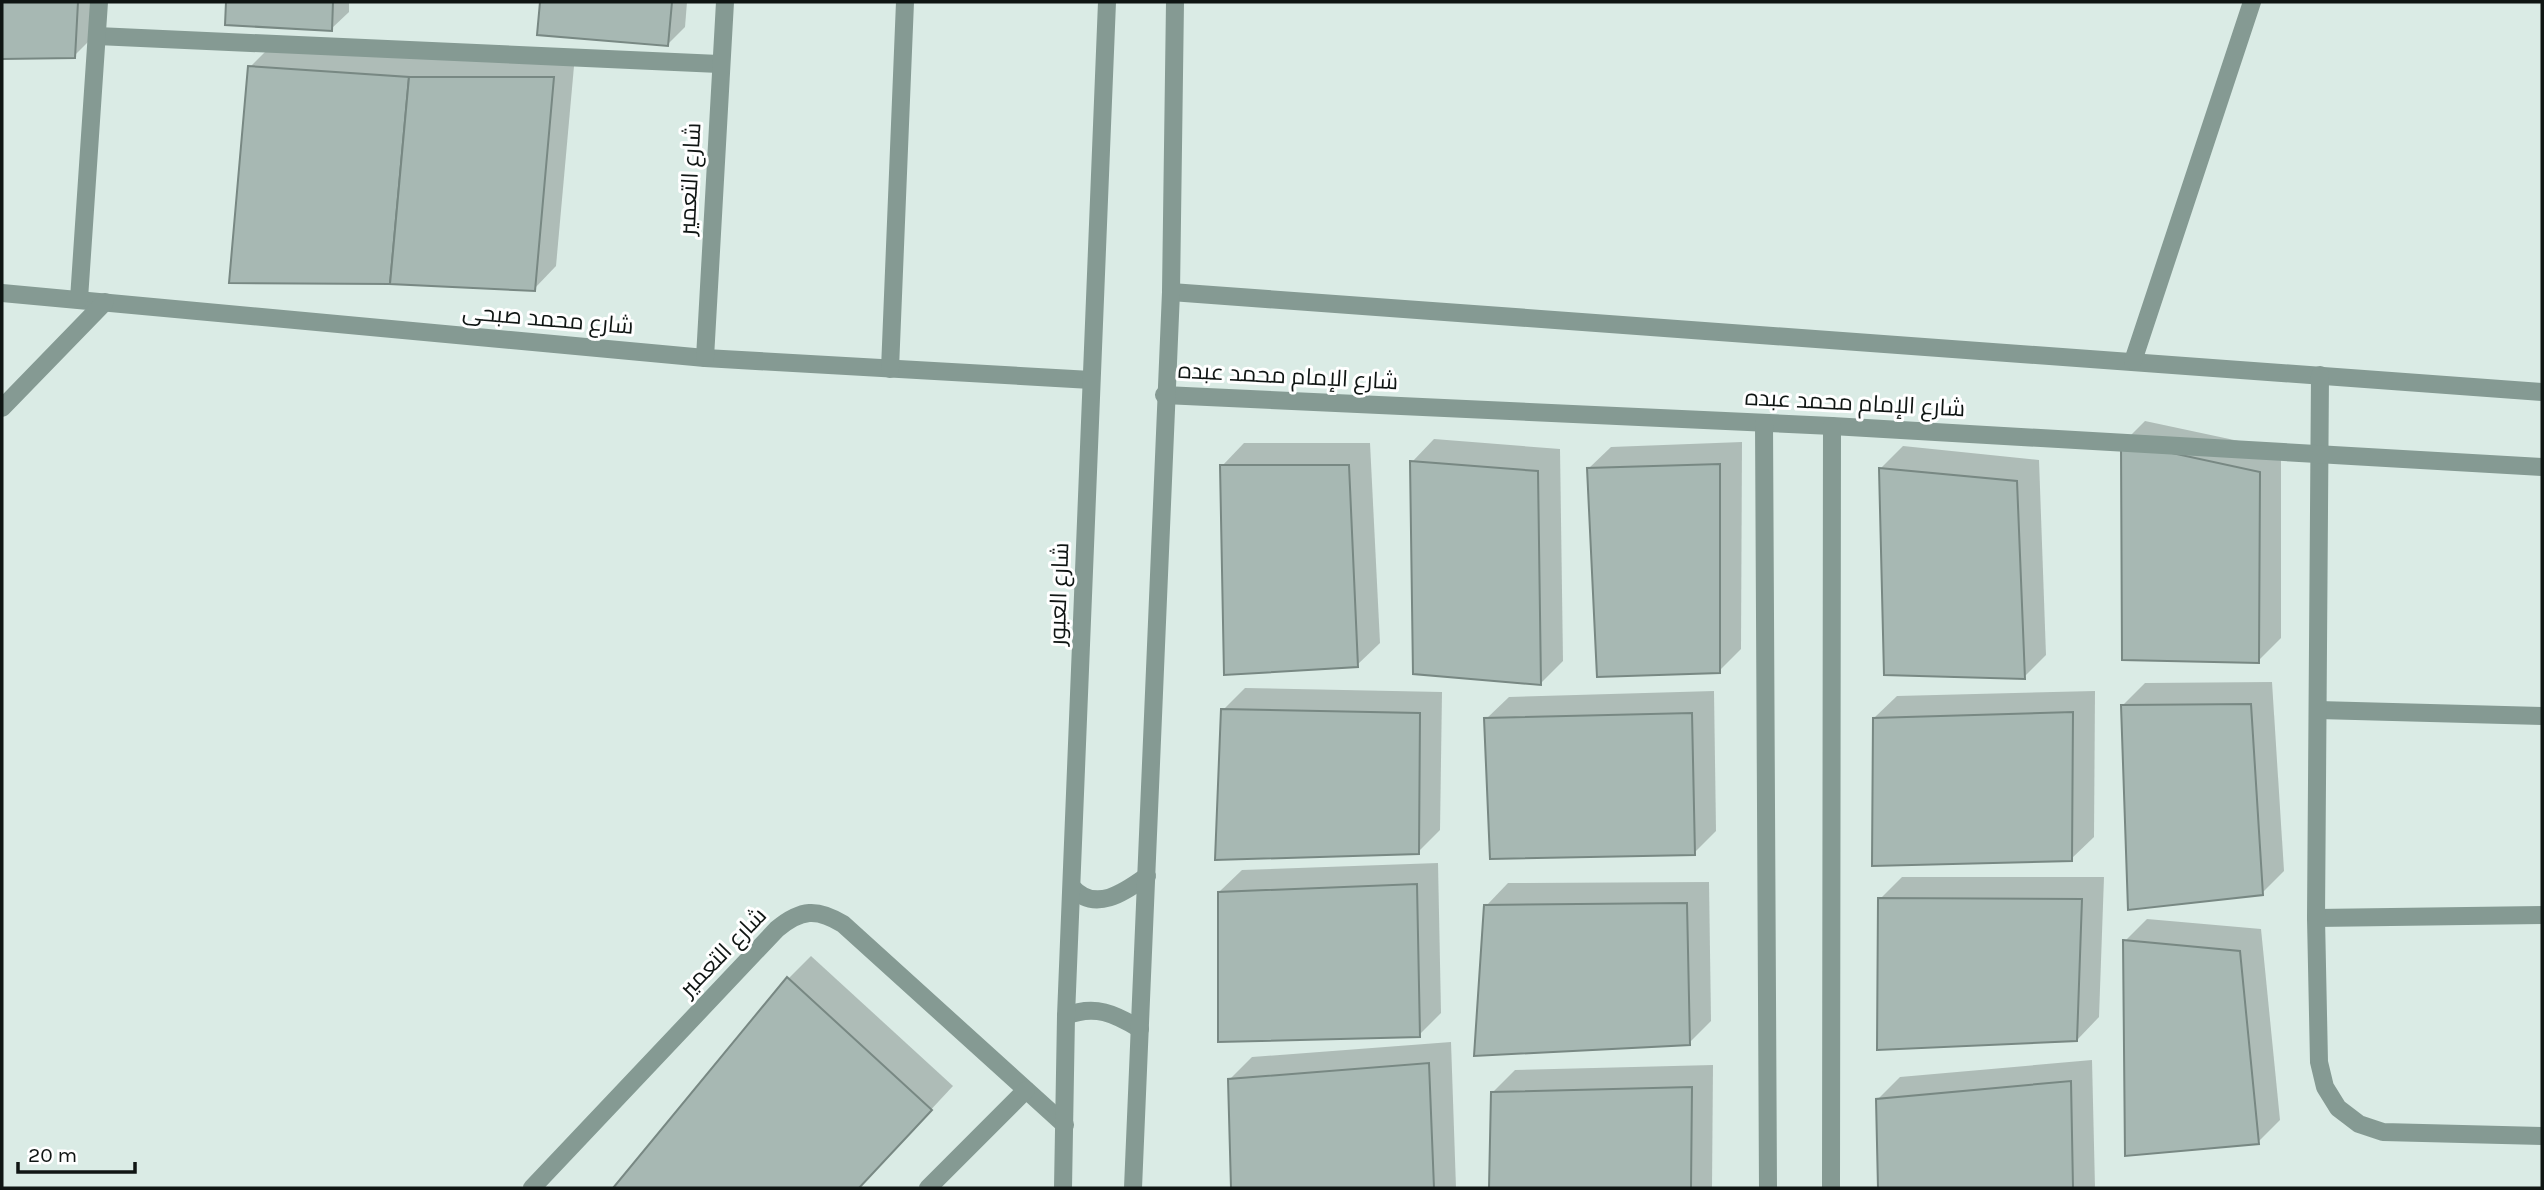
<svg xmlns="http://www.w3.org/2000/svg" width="2544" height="1190" font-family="Karla,Cairo,sans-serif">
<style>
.shadow{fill:#0003}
.building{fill:#a7b8b3;stroke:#788883;stroke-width:2}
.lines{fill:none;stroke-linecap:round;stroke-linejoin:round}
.service{stroke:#859a93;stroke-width:18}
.minor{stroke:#859a93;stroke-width:18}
.tertiary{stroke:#859a93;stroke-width:18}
.labels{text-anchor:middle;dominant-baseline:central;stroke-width:6;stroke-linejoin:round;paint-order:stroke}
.street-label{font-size:23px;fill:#0f1513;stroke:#fff}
</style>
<rect width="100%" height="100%" fill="#daebe5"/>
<!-- shadow -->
<g class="shadow">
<polygon points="2,2 98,2 96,34 74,56 2,57"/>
<polygon points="228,2 349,2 349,12 331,29 227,24"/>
<polygon points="542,2 687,2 685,27 668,44 539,34"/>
<polygon points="272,45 575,55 556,266 534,289 250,67"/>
<polygon points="2145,421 2281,450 2281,638 2258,661 2123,443"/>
<polygon points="1434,439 1560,449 1563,661 1541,683 1412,462"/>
<polygon points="1742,442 1741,649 1719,671 1588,469 1611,447"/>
<polygon points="1244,443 1370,443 1380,643 1357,665 1222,466"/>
<polygon points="1903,446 2039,460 2046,655 2024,677 1881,468"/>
<polygon points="2272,682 2284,871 2262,893 2123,705 2145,683"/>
<polygon points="1245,688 1442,692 1440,830 1418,852 1223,710"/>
<polygon points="1714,691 1716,831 1694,853 1486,719 1509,697"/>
<polygon points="2095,691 2094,837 2071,859 1874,718 1897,696"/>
<polygon points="1438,863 1441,1013 1419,1035 1219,892 1242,870"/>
<polygon points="1902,877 2104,877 2099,1017 2077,1040 1880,899"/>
<polygon points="1709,882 1711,1021 1689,1043 1486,906 1508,883"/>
<polygon points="2147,919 2261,929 2280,1120 2258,1142 2125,941"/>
<polygon points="811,956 953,1086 858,1188 615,1188 789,978"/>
<polygon points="1451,1042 1456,1188 1233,1188 1230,1079 1252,1057"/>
<polygon points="2092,1060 2095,1188 1880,1188 1878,1099 1900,1077"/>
<polygon points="1713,1065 1712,1188 1491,1188 1492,1093 1515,1070"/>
</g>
<!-- building -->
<g class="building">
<polygon points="2,2 78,2 75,58 2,59"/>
<polygon points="226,2 333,2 332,31 225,25"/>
<polygon points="540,2 672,2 668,46 537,35"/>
<polygon points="248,66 409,77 390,284 229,283"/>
<polygon points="409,77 554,77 535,291 390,284"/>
<polygon points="2121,442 2260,472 2259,663 2122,660"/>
<polygon points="1410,461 1538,471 1541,685 1413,674"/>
<polygon points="1720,464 1720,673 1597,677 1587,468"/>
<polygon points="1220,465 1349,465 1358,667 1224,675"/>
<polygon points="1879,468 2017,481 2025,679 1884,675"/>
<polygon points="2251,704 2263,895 2128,910 2121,705"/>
<polygon points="1221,709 1420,713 1419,854 1215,860"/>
<polygon points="2073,712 2072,861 1872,866 1873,718"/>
<polygon points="1692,713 1695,855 1490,859 1484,718"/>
<polygon points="1417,884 1420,1037 1218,1042 1218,892"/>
<polygon points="1878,898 2082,899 2077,1041 1877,1050"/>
<polygon points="1687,903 1690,1045 1474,1056 1484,905"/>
<polygon points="2123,940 2240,951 2259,1144 2125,1156"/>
<polygon points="787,977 932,1110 859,1188 613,1188"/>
<polygon points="1429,1063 1434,1188 1231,1188 1228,1079"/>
<polygon points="2071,1081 2073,1188 1878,1188 1876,1099"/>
<polygon points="1692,1087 1691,1188 1489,1188 1491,1092"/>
</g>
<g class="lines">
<!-- service -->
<g class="service">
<polyline points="2318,710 2542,716"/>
<polyline points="2316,918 2542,915"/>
</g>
<!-- minor -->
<g class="minor">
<polyline points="97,36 719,64"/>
<polyline points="1171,292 2542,392"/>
<polyline points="2,293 705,358 1091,380"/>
<polyline points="79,299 99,2"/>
<polyline points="705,358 725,2"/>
<polyline points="2133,361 2252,2"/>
<polyline points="890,369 905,2"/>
<polyline points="2320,375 2316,918 2319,1062 2325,1087 2338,1108 2359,1124 2383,1132 2542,1136"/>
<polyline points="1164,395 1832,426 2542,467"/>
<polyline points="2,408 105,302"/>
<polyline points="1764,423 1768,1188"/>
<path d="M532,1188L777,929C801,909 817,908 843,924L1065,1125"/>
<polyline points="928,1188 1026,1090"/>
<polyline points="1831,1188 1832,426"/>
</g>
<!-- tertiary -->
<g class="tertiary">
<path d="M1072,887C1095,914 1126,891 1147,876"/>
<path d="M1066,1016C1095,1004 1115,1014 1140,1029"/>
<polyline points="1063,1188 1066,1016 1107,2"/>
<polyline points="1133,1188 1171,292 1175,2"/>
</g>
</g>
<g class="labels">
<!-- street labels -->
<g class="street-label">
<text transform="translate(690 179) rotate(-87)">شارع التعمير</text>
<text transform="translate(548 319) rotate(5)">شارع محمد صبحى</text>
<text transform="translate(1288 376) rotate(3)">شارع الإمام محمد عبده</text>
<text transform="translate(1855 403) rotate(3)">شارع الإمام محمد عبده</text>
<text transform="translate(1059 594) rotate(-88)">شارع العبور</text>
<text transform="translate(723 952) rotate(-46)">شارع التعمير</text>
</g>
</g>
<!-- border -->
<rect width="2544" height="1190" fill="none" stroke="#0f1513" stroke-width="7"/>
<!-- scale -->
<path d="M18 1162v10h117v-10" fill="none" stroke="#0f1513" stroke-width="3.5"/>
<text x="28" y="1162" font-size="21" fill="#0f1513" stroke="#ffffff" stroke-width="5" paint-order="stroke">20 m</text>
</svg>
